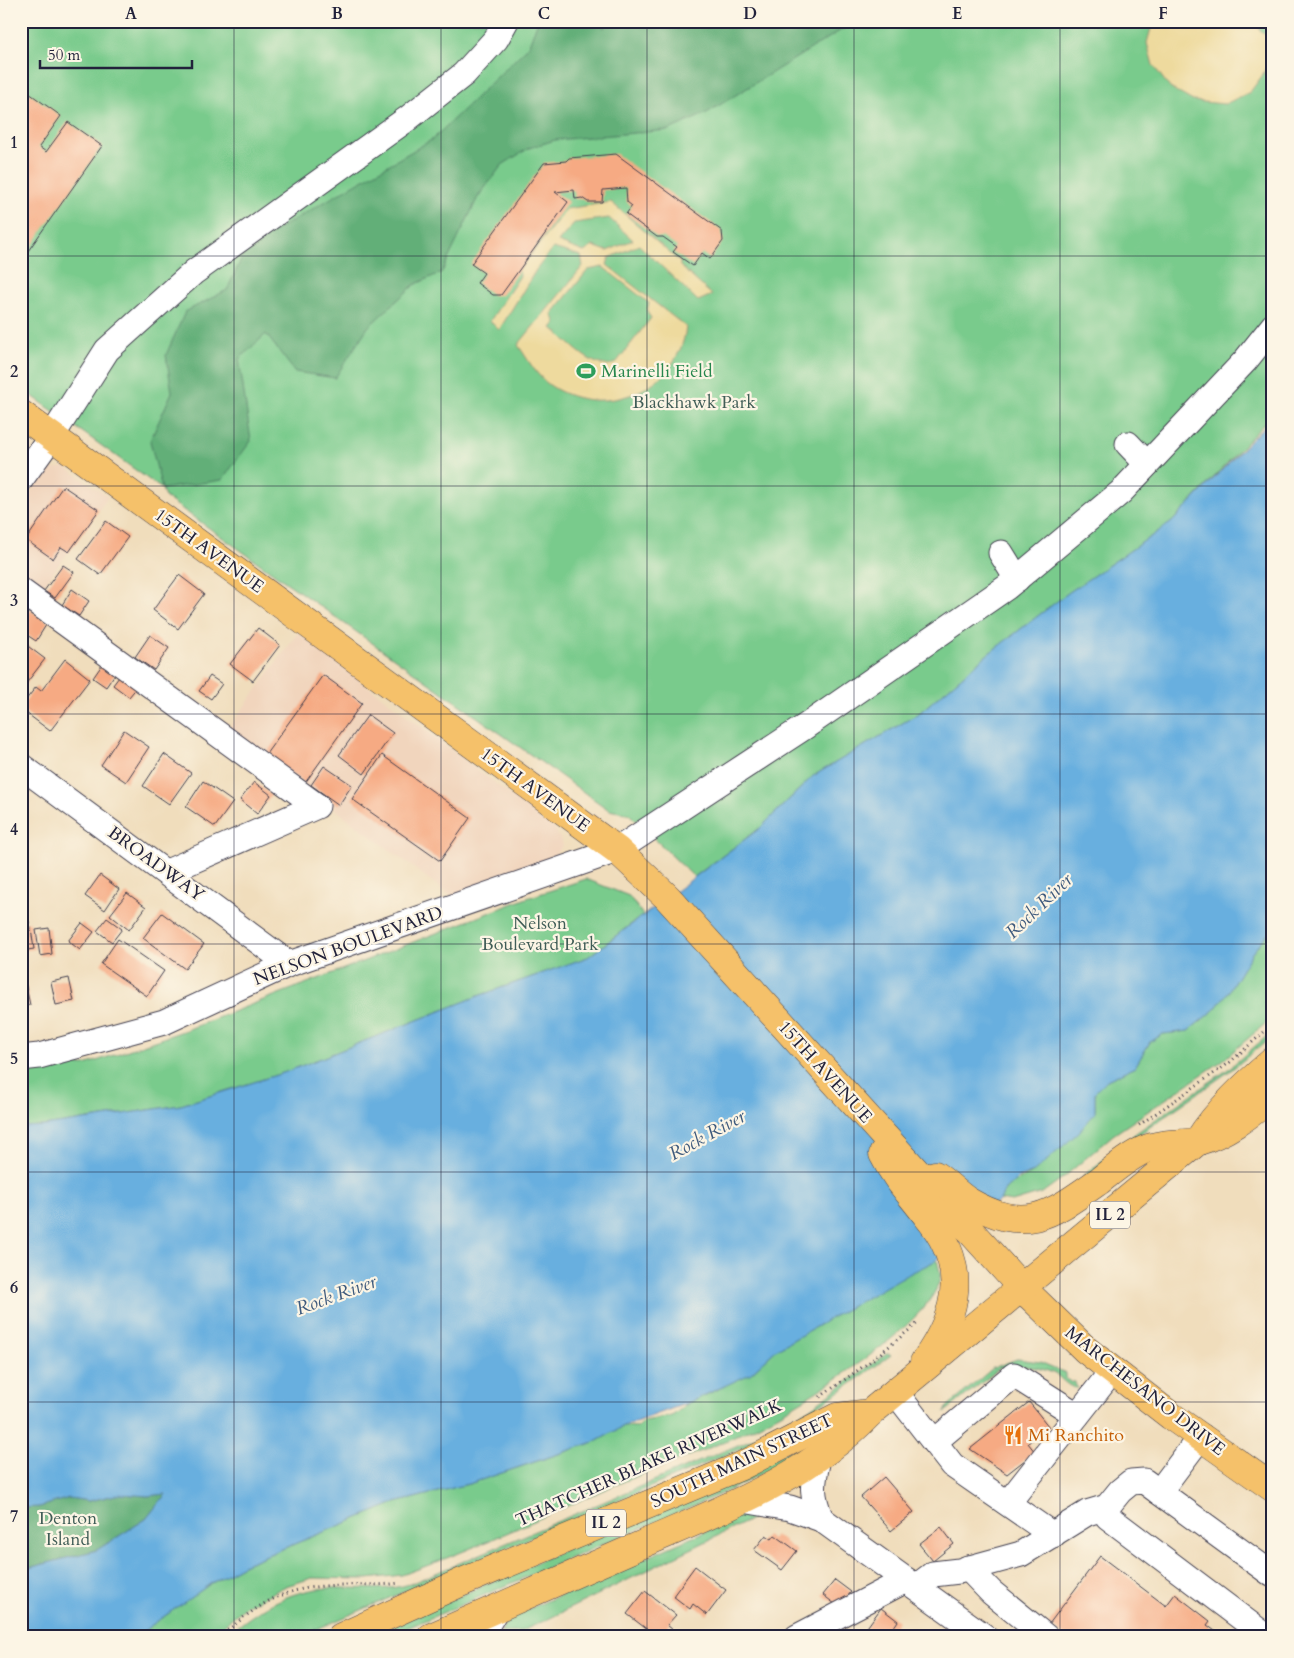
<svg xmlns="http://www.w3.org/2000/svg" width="1294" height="1658" font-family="Cardo,serif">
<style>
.built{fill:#f1d5bd}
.green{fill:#79cb8c;stroke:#4e7664}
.forest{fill:#62af78;stroke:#42685a}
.sand{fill:#eeda9e;stroke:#887e6c;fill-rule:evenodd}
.water{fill:#67afdf;stroke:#44688d}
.building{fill:#f6aa83}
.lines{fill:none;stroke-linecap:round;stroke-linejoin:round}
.minor-casing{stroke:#413e4e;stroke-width:27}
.major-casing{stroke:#413e4e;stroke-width:29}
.path{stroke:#413e4e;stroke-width:3;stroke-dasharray:1 4;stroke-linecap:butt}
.minor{stroke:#fff;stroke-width:25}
.major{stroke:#f5c16b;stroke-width:28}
.grid{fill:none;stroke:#22223b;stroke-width:1;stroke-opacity:0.55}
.labels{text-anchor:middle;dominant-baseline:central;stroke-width:4.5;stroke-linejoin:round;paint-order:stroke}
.shield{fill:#fcf5e5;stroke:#63616e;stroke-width:1}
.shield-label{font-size:16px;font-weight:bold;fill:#22223b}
.leisure-label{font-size:18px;fill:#27864d;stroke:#fcf5e5;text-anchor:start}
.park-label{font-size:18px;fill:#405d57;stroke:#fcf5e5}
.street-label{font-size:18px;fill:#22223b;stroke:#fcf5e5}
.food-label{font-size:18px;fill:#c56008;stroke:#fcf5e5;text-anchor:start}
.water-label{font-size:19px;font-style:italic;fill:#3e5a7d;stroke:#fcf5e5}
.neatline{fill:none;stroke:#22223b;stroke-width:2}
.grid-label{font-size:16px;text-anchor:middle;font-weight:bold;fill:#22223b}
</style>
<rect width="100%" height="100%" fill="#fcf5e5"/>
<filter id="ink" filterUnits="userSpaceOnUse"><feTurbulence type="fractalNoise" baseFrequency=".02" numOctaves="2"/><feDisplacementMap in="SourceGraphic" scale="10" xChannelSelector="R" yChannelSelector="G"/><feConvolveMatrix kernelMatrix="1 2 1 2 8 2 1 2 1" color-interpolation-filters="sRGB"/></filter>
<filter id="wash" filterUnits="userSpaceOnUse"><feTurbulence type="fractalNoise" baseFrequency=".0096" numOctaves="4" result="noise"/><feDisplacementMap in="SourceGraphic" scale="20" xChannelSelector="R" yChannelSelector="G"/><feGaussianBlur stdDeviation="1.12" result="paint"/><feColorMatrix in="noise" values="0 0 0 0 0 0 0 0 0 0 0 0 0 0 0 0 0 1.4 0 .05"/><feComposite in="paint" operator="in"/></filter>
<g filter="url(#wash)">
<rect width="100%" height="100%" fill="#f0ddbc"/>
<!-- built -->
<g class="built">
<polygon points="65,467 108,497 39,592 21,579 21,507 46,470"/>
<polygon points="298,633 555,829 563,845 551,859 454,898 228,729"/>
</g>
<!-- green -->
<g class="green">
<polygon points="21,21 1273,21 1273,414 1172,522 1068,593 988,654 918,714 813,776 760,828 694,877 629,814 609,810 165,497 162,489 21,388"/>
<polygon points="586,879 629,896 643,915 588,957 481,995 286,1072 181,1105 44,1126 21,1127 21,1066 85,1065 186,1030 527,898"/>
<path d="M1273,927V1017L1222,1061L1113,1135L1064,1177L1042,1193L1012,1202L1000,1200C1008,1178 1023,1182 1037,1169C1058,1151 1077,1132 1095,1113V1092L1107,1080L1135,1067L1150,1042L1163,1034L1188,1031L1214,1010L1229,991L1252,953Z"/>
<polygon points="1273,1031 1273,1036 1231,1070 1144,1131 1090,1174 1082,1177 1136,1133 1227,1070"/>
<path d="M937,1260C938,1265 941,1273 940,1278C932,1326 794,1408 751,1429C705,1452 655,1468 608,1488C540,1518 472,1550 402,1575L367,1579L312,1578L286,1586L246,1606L210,1637H135L210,1584L245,1564L395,1503L472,1483L597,1441L624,1426L637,1427L644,1421L672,1416L690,1402L719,1389V1383L750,1374L777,1349L917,1268Z"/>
<path d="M888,1353L891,1355C845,1388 800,1421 749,1445L298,1637H225C260,1607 294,1586 342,1588C365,1588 388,1591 410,1584L757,1437L806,1411Z"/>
<path d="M1017,1359L1040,1362L1066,1373V1379L1072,1383L1074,1381L1078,1388C1068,1388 1063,1379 1055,1374C1039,1366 1022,1366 1004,1367L1000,1368L945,1412L947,1407L993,1368Z"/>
<polygon points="812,1441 815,1445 730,1490 386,1637 366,1637"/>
<polygon points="750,1512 760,1515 546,1620 519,1632 501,1633 508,1618"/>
</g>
<!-- forest -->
<g class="forest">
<polygon points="538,21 600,21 604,28 610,21 856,21 705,114 669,130 555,140 529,148 502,165 478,197 442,272 414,285 368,327 335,378 295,372 266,334 239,359 251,441 222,480 162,489 150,441 172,392 166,355 185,312 227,290 247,247 433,139 528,47"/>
<polygon points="167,1493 146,1519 97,1550 21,1570 21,1508 39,1507 69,1498 89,1501 120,1494 148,1496"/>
</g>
<!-- sand -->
<g class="sand">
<polygon points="1153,21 1256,21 1259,29 1270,39 1271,57 1262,76 1250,92 1225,104 1193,101 1170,88 1153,65 1147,43"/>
<path d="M611,202L680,262V266L712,295L698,301L639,245L609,258L607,265L686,327C679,390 603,420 551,386C536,376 528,359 518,345L583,266L581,256L553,248L536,270L499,330L490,321L520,276L519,270L566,209ZM609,218L633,240L607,251L593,246L584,252L558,242L574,223ZM603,267L649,303L647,312L651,318L616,363C594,373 568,341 552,328L556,323L552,314L588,270Z"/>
</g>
<!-- water -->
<polygon class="water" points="1273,417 1273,927 1252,953 1229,991 1214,1010 1188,1031 1163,1034 1150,1042 1135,1067 1107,1080 1095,1092 1095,1113 1079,1132 1034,1172 1018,1178 1004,1191 1000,1200 937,1260 901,1278 777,1349 750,1374 690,1402 624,1426 597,1441 472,1483 395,1503 245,1564 210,1584 135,1637 21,1637 21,1570 97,1550 146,1519 166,1494 148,1496 120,1494 89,1501 69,1498 39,1507 21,1508 21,1127 44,1126 181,1105 286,1072 481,995 588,957 760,828 813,776 918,714 988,654 1068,593 1172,522"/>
<g id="blocks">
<!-- building -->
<g class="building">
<polygon points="29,93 61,116 39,147 46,152 68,122 102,146 21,261 21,104"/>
<polygon points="616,154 722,231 723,241 710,259 702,253 693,266 673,252 677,247 663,237 657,237 626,214 632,206 627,202 626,188 603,190 602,202 588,202 582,198 575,199 574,190 555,192 568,202 501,295 493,295 477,283 484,273 471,264 544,163 566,161 569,158"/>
<polygon points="63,486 99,510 69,552 61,547 53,559 26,540"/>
<polygon points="106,521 128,537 100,575 78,559"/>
<polygon points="63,565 74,572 55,598 44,591"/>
<polygon points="179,575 204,594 178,629 153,610"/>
<polygon points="72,589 89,601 79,616 62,605"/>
<polygon points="30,610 48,622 36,641 21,631 21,622"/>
<polygon points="258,628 280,645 253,681 230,664"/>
<polygon points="150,635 169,648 154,670 135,657"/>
<polygon points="21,641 45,659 21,690"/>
<polygon points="65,659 90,679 50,731 21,709 21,706 36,687 41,691"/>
<polygon points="104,662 117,671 106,687 93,678"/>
<polygon points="122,673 138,686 129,697 113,685"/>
<polygon points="323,675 362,703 305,783 266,754"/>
<polygon points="210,676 222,684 211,699 199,691"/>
<polygon points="368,715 393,733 364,774 339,755"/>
<polygon points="124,730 149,747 126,782 101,765"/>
<polygon points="164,754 191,773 169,804 143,786"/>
<polygon points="382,755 470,818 440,861 352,799"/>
<polygon points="324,766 352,785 339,805 311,785"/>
<polygon points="203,781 233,802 215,827 186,807"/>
<polygon points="254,782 271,795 257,814 240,800"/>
<polygon points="100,875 119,889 105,910 85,896"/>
<polygon points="127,893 146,907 129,930 110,915"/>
<polygon points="162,913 204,944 185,969 143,938"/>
<polygon points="107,918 122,929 112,942 97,931"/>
<polygon points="30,922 34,949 21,951 21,924"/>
<polygon points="82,923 94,932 80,950 68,941"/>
<polygon points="49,928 52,954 40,956 36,930"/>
<polygon points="118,939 164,971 147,996 101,964"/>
<polygon points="21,964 30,1005 21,1006"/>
<polygon points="69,978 74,1001 56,1005 51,982"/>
<polygon points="1029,1402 1049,1427 1028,1443 1035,1452 1007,1474 970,1449"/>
<polygon points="884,1477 914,1512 891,1531 861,1497"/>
<polygon points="941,1527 954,1544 933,1561 919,1544"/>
<polygon points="766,1535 772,1539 775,1535 797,1551 782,1570 754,1550"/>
<polygon points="1100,1556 1166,1606 1175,1594 1210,1621 1207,1625 1223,1637 1067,1637 1049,1624"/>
<polygon points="695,1566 726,1590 707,1615 693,1604 690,1609 673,1596"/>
<polygon points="835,1580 851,1592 839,1607 823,1595"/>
<polygon points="645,1591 676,1615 667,1625 673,1630 668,1637 657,1637 627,1614"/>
<polygon points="881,1608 898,1621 887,1637 860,1637"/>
<polygon points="839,1631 849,1637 835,1637"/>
</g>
</g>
</g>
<g filter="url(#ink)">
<use href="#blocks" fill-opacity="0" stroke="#413e4e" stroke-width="1"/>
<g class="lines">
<!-- minor casing -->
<g class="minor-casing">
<g id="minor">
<polyline points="1128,444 1147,464"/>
<polyline points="21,479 52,436 107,350 194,272 407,119 464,74 496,39 506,21"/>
<polyline points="1001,553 1017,579"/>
<polyline points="21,591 317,806 167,872"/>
<polyline points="21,766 289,964"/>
<polyline points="21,1058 39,1056 164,1022 289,964 617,850 806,726 1007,587 1121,492 1245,361 1273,326"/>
<polyline points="896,1393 952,1465 1053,1535"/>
<polyline points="934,1442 1014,1375 1077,1415"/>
<path d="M818,1459C812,1484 811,1495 821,1519"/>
<polyline points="1159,1492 1201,1436"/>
<polyline points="743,1500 790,1508 821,1519 985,1637"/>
<polyline points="1008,1503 1113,1370"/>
<polyline points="1107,1507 1108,1517 1267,1637"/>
<polyline points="968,1568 991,1592 1046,1637"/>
<polyline points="916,1587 933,1574 959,1571 1021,1554 1087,1513 1107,1507 1120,1491 1131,1482 1144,1481 1273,1575"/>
<polyline points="483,1637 487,1625 497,1608"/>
<polyline points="797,1637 906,1580"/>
</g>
</g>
<!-- major casing -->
<g class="major-casing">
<g id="major">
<polyline points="21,414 617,850 667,897 1022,1288 1086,1350 1171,1416 1273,1488"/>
<path d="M883,1154C896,1180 910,1193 927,1216C968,1265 960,1312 924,1362"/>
<path d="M935,1175C947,1183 957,1194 968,1201C1026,1235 1051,1215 1099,1181C1113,1170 1129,1156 1146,1149C1162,1142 1182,1145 1199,1141C1227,1133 1250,1114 1273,1096"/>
<polyline points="341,1637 460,1583 741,1466 837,1417 870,1413"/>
<path d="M431,1637C502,1606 572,1575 643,1544C723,1509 808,1478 870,1413L1198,1141C1218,1110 1245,1085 1273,1061"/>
</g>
</g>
<!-- path -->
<g class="path">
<polyline points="1139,1125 1229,1063 1273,1024"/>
<polyline points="820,1397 871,1361 919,1322"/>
<path d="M220,1637C264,1599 286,1586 345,1585C363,1584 381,1586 399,1583"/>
</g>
<!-- minor -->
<use href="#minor" class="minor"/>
<!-- major -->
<use href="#major" class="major"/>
</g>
</g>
<!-- grid -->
<path class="grid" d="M234,21V1637M441,21V1637M647,21V1637M854,21V1637M1060,21V1637M21,256H1273M21,486H1273M21,714H1273M21,944H1273M21,1172H1273M21,1402H1273"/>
<!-- icons -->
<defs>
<g id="stadium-bare" transform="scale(1.5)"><path d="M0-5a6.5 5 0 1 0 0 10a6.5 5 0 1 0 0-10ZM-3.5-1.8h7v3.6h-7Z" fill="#2e9e5b" stroke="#fcf5e5" stroke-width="2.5" paint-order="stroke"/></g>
<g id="restaurant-bare" transform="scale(1.5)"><path d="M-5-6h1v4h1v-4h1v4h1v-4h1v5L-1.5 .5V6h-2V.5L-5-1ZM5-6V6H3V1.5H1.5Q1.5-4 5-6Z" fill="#e8710a" stroke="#fcf5e5" stroke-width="2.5" paint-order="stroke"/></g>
</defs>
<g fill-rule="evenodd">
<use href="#stadium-bare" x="586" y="371"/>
<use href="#restaurant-bare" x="1013" y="1435"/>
</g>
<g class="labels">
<!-- shield labels -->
<g class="shield">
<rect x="1090" y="1201.5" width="40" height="27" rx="4"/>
<rect x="586" y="1509.5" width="40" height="27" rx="4"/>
</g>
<g class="shield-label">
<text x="1110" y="1215">IL 2</text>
<text x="606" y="1523">IL 2</text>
</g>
<!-- leisure labels -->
<g class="leisure-label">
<text x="601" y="371">Marinelli Field</text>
</g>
<!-- park labels -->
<g class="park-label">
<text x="694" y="402">Blackhawk Park</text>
<text x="540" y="923">Nelson<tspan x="540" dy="21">Boulevard Park</tspan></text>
<text x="68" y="1518">Denton<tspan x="68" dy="21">Island</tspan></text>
</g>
<!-- street labels -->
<g class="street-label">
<text transform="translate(209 551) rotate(36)">15TH AVENUE</text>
<text transform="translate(535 790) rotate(36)">15TH AVENUE</text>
<text transform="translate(156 864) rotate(36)">BROADWAY</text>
<text transform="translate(348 946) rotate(-20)">NELSON BOULEVARD</text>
<text transform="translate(825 1072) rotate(48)">15TH AVENUE</text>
<text transform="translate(1145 1391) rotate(38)">MARCHESANO DRIVE</text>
<text transform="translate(742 1461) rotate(-25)">SOUTH MAIN STREET</text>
<text transform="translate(649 1463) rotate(-24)">THATCHER BLAKE RIVERWALK</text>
</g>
<!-- food labels -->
<g class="food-label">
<text x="1028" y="1435">Mi Ranchito</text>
</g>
<!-- water labels -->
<g class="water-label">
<text transform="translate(1039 906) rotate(-44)">Rock River</text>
<text transform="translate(707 1135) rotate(-29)">Rock River</text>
<text transform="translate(336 1295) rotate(-20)">Rock River</text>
</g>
</g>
<!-- margin -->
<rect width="1294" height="1658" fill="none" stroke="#fcf5e5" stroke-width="55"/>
<!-- scale -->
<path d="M40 60v8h152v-8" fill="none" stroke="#22223b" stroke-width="2.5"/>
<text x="48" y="60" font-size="15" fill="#22223b" stroke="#fcf5e5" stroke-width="4" paint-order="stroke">50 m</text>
<rect x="28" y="28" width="1238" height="1602" class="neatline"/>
<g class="grid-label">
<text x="131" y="19">A</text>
<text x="337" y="19">B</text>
<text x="544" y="19">C</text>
<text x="750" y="19">D</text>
<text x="957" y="19">E</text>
<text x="1163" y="19">F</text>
<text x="14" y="148">1</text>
<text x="14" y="377">2</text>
<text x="14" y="606">3</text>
<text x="14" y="835">4</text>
<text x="14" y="1064">5</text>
<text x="14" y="1293">6</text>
<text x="14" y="1522">7</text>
</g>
</svg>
